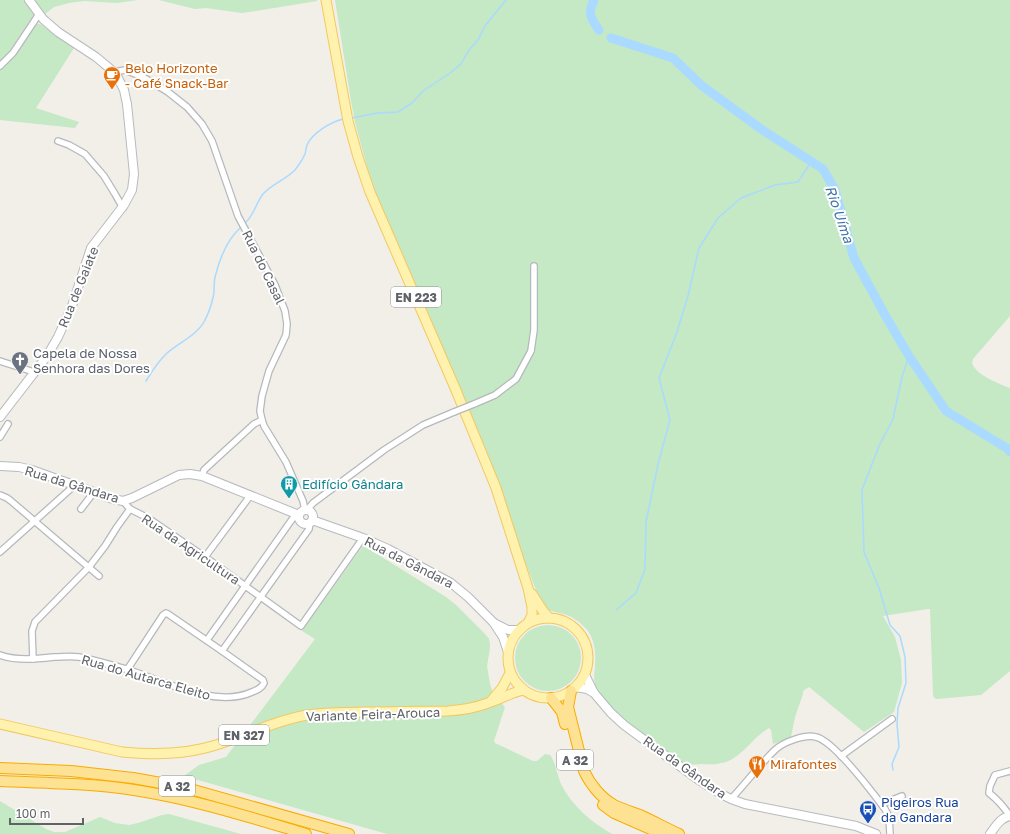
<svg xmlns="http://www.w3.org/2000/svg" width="1010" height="834" font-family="'Golos Text',sans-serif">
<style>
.green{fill:#c5e8c5}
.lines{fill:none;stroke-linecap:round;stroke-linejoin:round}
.stream{stroke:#aadaff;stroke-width:1.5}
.river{stroke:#aadaff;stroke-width:9}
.street-casing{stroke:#b5b8bc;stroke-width:8}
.secondary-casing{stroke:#b6babf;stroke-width:10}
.primary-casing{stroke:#f2c960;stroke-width:11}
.highway-casing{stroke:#f9ab00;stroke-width:12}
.street{stroke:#fff;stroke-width:5.5}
.secondary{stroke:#fff;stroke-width:8}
.primary{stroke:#fff2af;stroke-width:9}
.highway{stroke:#fde293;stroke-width:10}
.street-bridge-casing{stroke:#b5b8bc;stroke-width:8;stroke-linecap:butt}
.street-bridge{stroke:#fff;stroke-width:5.5}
.labels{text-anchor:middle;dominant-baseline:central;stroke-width:4;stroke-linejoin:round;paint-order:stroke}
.shield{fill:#fff;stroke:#8f9295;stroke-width:1}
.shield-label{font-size:12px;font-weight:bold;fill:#5f6368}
.food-label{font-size:13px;fill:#c56008;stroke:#fff;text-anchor:start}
.street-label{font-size:13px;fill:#5f6368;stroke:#fff}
.worship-label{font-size:13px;fill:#5b616d;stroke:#fff;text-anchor:start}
.culture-label{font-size:13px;fill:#0d838f;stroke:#fff;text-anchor:start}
.transit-label{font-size:13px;fill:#164399;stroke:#fff;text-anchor:start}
.water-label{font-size:14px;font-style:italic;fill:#4174aa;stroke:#fff}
</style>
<rect width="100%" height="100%" fill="#f1efe8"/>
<!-- green -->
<g class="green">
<polygon points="0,0 26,0 35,13 9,52 0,62"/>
<polygon points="35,0 138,0 117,3 84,1 69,3 54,7 45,14 43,13"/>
<polygon points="159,0 317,0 317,1 262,10 242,13 206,8 195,9"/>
<path d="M335,0H1010V316L973,359L972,363C976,375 999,384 1010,388V671L981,695L937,699L934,698L933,695L930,611V609H928L883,616L895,637L901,660L902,683L894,712L864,732L809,687L803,691V694L795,717L791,737L789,739L773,744L771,730L769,728C752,737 741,760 721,763C715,765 708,764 702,764C692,765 685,765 677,762C659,747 600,705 595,684C593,678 595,672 595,666C596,654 595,641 588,631C581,622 571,615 560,613C555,612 549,611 545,608C543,605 541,601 539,598L467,411L384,215L375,190L367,167L355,122L351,101Z"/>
<polygon points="35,24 40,24 74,48 36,108 79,122 75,128 0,120 0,69 14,55"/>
<path d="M364,546L446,597L456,605L485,634L489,639L490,644V648L487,666L490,684L494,696L505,707L494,741L495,743L533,761H537L545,754L550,755C556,763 557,775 561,784C572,806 591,822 612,834H387L184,776L199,765L226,757L315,639L302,631L362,547Z"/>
<circle cx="548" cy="658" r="33"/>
<polygon points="0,801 46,829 54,832 65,832 100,817 115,823 129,825 138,823 162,815 169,814 241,834 0,834"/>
</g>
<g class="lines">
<!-- stream -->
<g class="stream">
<polyline points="352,118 377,113 398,112 412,103 423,91 450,73 461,64 469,50 478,40 485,26 506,0"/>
<path d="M246,222C254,215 256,203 263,194C272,184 285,180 295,170C298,166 303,159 305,154C306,151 306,148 307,145C312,133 331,122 343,119"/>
<path d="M146,381C152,371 158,362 166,354C178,343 196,336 204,322C209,313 212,303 214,293C214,288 214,282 215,277C219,261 227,240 240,228"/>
<polyline points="616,610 636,593 645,569 646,522 658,464 670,420 659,378 676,335 688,296 699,248 718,218 741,198 775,185 798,182 811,162"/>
<polyline points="893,770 892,764 899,747 897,724 898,708 906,683 905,657 900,636 890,625 879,588 864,552 862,490 879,446 893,419 902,377 909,356"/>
</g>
<!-- river -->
<g class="river">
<path d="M594,0C587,13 591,19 599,30"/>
<polyline points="611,38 673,58 701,85 761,129 823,169 835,190 854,258 885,315 909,356 946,411 1008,449 1010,452"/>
</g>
<!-- street casing -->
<g class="street-casing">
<g id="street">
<polyline points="0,66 13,53 39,14"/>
<polyline points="114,72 125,70 130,72 143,77 168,92 187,107 202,124 212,141 238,216 275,285 285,311 287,324 286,335 269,371 262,396 260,411 262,420 264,426 286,462 303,501 305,510"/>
<polyline points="58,141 69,145 85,154 104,176 115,194 123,208"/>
<polyline points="0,361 34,372"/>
<polyline points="474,404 495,395 516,379 531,351 534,330 534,266"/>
<polyline points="0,437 8,424"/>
<polyline points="202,476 204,470 254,424 262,420"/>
<polyline points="0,495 7,498 11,501 99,576"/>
<polyline points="123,501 130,509 148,518 205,557 301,626 363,538"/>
<polyline points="81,509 94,492"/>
<polyline points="307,510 313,503 384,450 423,425 454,412"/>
<polyline points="0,552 75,485"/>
<polyline points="205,557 250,496"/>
<polyline points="207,640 293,518 298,517"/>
<polyline points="222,651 309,529 310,523"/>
<path d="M0,655C17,661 36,659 54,657C62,657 71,656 79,657C95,660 111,665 126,669C162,680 215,709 252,692C257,690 262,688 264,683L263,680L222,651L168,614L166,613L163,615L127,670"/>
<polyline points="33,659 32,631 35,622 89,567 105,546 117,527 130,509"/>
<polyline points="841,756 892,719"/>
<path d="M731,799C746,783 760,764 776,749C784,742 805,734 816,737C834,741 873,793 885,809L889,817L890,834"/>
<polyline points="882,804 902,796"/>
<path d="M1010,816C1004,807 998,800 989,793L990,786L995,775L1010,771"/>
</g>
</g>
<!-- secondary casing -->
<g class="secondary-casing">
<g id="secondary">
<polyline points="0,417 47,356 58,337 72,306 91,248 124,205 132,190 134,174 127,104 124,90 118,78 114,72 96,57 58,32 43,19 29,0"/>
<polyline points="0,466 19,467 32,470 113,499 123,501 132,498 179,475 190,474 202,476 299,515"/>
<circle cx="306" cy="517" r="7"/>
<polyline points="312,520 363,538 388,549 451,583 468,597 494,623 503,637 508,652"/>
<polyline points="494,623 508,630 520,630"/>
<polyline points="585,675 594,693 611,713 624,725 696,778 719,793 731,799 745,804 856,826 876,834"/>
<polyline points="576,687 587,689 594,693"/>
<path d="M990,834C996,826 1000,818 1010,816"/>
</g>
</g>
<!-- primary casing -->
<g class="primary-casing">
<g id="primary">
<polyline points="326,0 348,121 358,157 370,192 455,388 496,488 528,588 532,607 532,615 528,623"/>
<polyline points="532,594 543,611 549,618"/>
<circle cx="548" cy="658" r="40"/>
<polyline points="492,700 502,688 510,673"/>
<path d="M0,724L122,752C154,755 185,755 216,745C244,736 272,722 302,716C322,712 342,713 363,712C391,712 419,711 448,711C462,710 475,708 488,703C500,699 511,693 523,690"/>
</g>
</g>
<!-- highway casing -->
<g class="highway-casing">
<g id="highway">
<path d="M571,691L568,707L584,771C590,784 601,798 614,805C622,809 632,812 640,815C653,821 666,828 679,834"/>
<polyline points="551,698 562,712 565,724"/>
<polyline points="0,768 71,771 133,778 183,787 349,834"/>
<path d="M0,781C45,783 90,783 134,790C193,799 249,817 306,834"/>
<polyline points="603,805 614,813 662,834"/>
</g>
</g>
<!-- street -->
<use href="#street" class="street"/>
<!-- secondary -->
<use href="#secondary" class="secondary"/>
<!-- primary -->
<use href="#primary" class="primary"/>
<!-- highway -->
<use href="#highway" class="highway"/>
<!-- street-bridge casing -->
<g class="street-bridge-casing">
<polyline id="street-bridge" points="454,412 474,404"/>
</g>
<!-- street-bridge -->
<use href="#street-bridge" class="street-bridge"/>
</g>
<!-- icons -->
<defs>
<g id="cafe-pin" transform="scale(0.9)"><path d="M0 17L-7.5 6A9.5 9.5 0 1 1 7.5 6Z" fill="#e8710a" stroke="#fff"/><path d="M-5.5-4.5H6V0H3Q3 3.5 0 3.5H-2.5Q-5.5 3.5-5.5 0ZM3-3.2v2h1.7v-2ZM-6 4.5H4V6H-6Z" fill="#fff"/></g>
<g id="church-pin" transform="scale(0.9)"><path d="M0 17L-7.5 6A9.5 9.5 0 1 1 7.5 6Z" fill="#6b7280" stroke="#fff"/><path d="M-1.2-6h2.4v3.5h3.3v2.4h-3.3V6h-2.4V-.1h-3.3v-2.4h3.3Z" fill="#fff"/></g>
<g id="building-pin" transform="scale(0.9)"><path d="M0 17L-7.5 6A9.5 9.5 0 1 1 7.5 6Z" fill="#0f9aa8" stroke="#fff"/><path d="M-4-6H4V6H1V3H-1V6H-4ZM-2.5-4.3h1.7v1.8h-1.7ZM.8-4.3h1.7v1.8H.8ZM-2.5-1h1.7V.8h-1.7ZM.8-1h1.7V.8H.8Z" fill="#fff"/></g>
<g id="restaurant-pin" transform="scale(0.9)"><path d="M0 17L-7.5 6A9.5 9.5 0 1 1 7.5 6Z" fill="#e8710a" stroke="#fff"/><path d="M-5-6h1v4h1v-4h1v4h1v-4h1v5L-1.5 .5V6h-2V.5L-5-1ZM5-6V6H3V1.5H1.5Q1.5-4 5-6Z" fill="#fff"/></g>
<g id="bus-pin" transform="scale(0.9)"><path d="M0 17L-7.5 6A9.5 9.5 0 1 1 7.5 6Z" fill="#1a4fb4" stroke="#fff"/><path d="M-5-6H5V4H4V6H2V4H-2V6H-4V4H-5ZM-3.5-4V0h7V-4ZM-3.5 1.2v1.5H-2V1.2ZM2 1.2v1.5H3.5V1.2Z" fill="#fff"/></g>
</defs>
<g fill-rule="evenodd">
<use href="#cafe-pin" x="112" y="75"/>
<use href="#church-pin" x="20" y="360"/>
<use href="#building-pin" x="289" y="484"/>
<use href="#restaurant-pin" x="757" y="764"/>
<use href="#bus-pin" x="868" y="809"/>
</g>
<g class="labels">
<!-- shield labels -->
<g class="shield">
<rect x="391" y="287" width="50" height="20" rx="3"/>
<rect x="219" y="725" width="50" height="20" rx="3"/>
<rect x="557" y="750" width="36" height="20" rx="3"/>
<rect x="159" y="776" width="36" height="20" rx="3"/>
</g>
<g class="shield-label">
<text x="416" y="297">EN 223</text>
<text x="244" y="735">EN 327</text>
<text x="575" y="760">A 32</text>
<text x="177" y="786">A 32</text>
</g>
<!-- food labels -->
<g class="food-label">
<text x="125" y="68">Belo Horizonte<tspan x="125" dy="15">- Café Snack-Bar</tspan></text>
<text x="770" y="764">Mirafontes</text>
</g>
<!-- street labels -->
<g class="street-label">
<text transform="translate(264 267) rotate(64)">Rua do Casal</text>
<text transform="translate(78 287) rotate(-68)">Rua de Gaiate</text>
<text transform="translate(72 484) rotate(17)">Rua da Gândara</text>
<text transform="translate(191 549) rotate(34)">Rua da Agricultura</text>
<text transform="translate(409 562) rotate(27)">Rua da Gândara</text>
<text transform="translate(146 677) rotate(16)">Rua do Autarca Eleito</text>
<text transform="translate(373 714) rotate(-2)">Variante Feira-Arouca</text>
<text transform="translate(685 767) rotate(35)">Rua da Gândara</text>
</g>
<!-- worship labels -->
<g class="worship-label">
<text x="33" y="353">Capela de Nossa<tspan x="33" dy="15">Senhora das Dores</tspan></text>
</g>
<!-- culture labels -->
<g class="culture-label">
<text x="302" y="484">Edifício Gândara</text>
</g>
<!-- transit labels -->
<g class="transit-label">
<text x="881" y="802">Pigeiros Rua<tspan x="881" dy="15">da Gandara</tspan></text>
</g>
<!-- water labels -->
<g class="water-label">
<text transform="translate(840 214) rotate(71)">Rio Uíma</text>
</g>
</g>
<!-- scale -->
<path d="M10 818v6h73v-6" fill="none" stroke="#5f6368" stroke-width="2"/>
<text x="16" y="818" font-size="12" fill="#5f6368" stroke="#ffffff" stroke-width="3" paint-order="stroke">100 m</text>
</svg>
